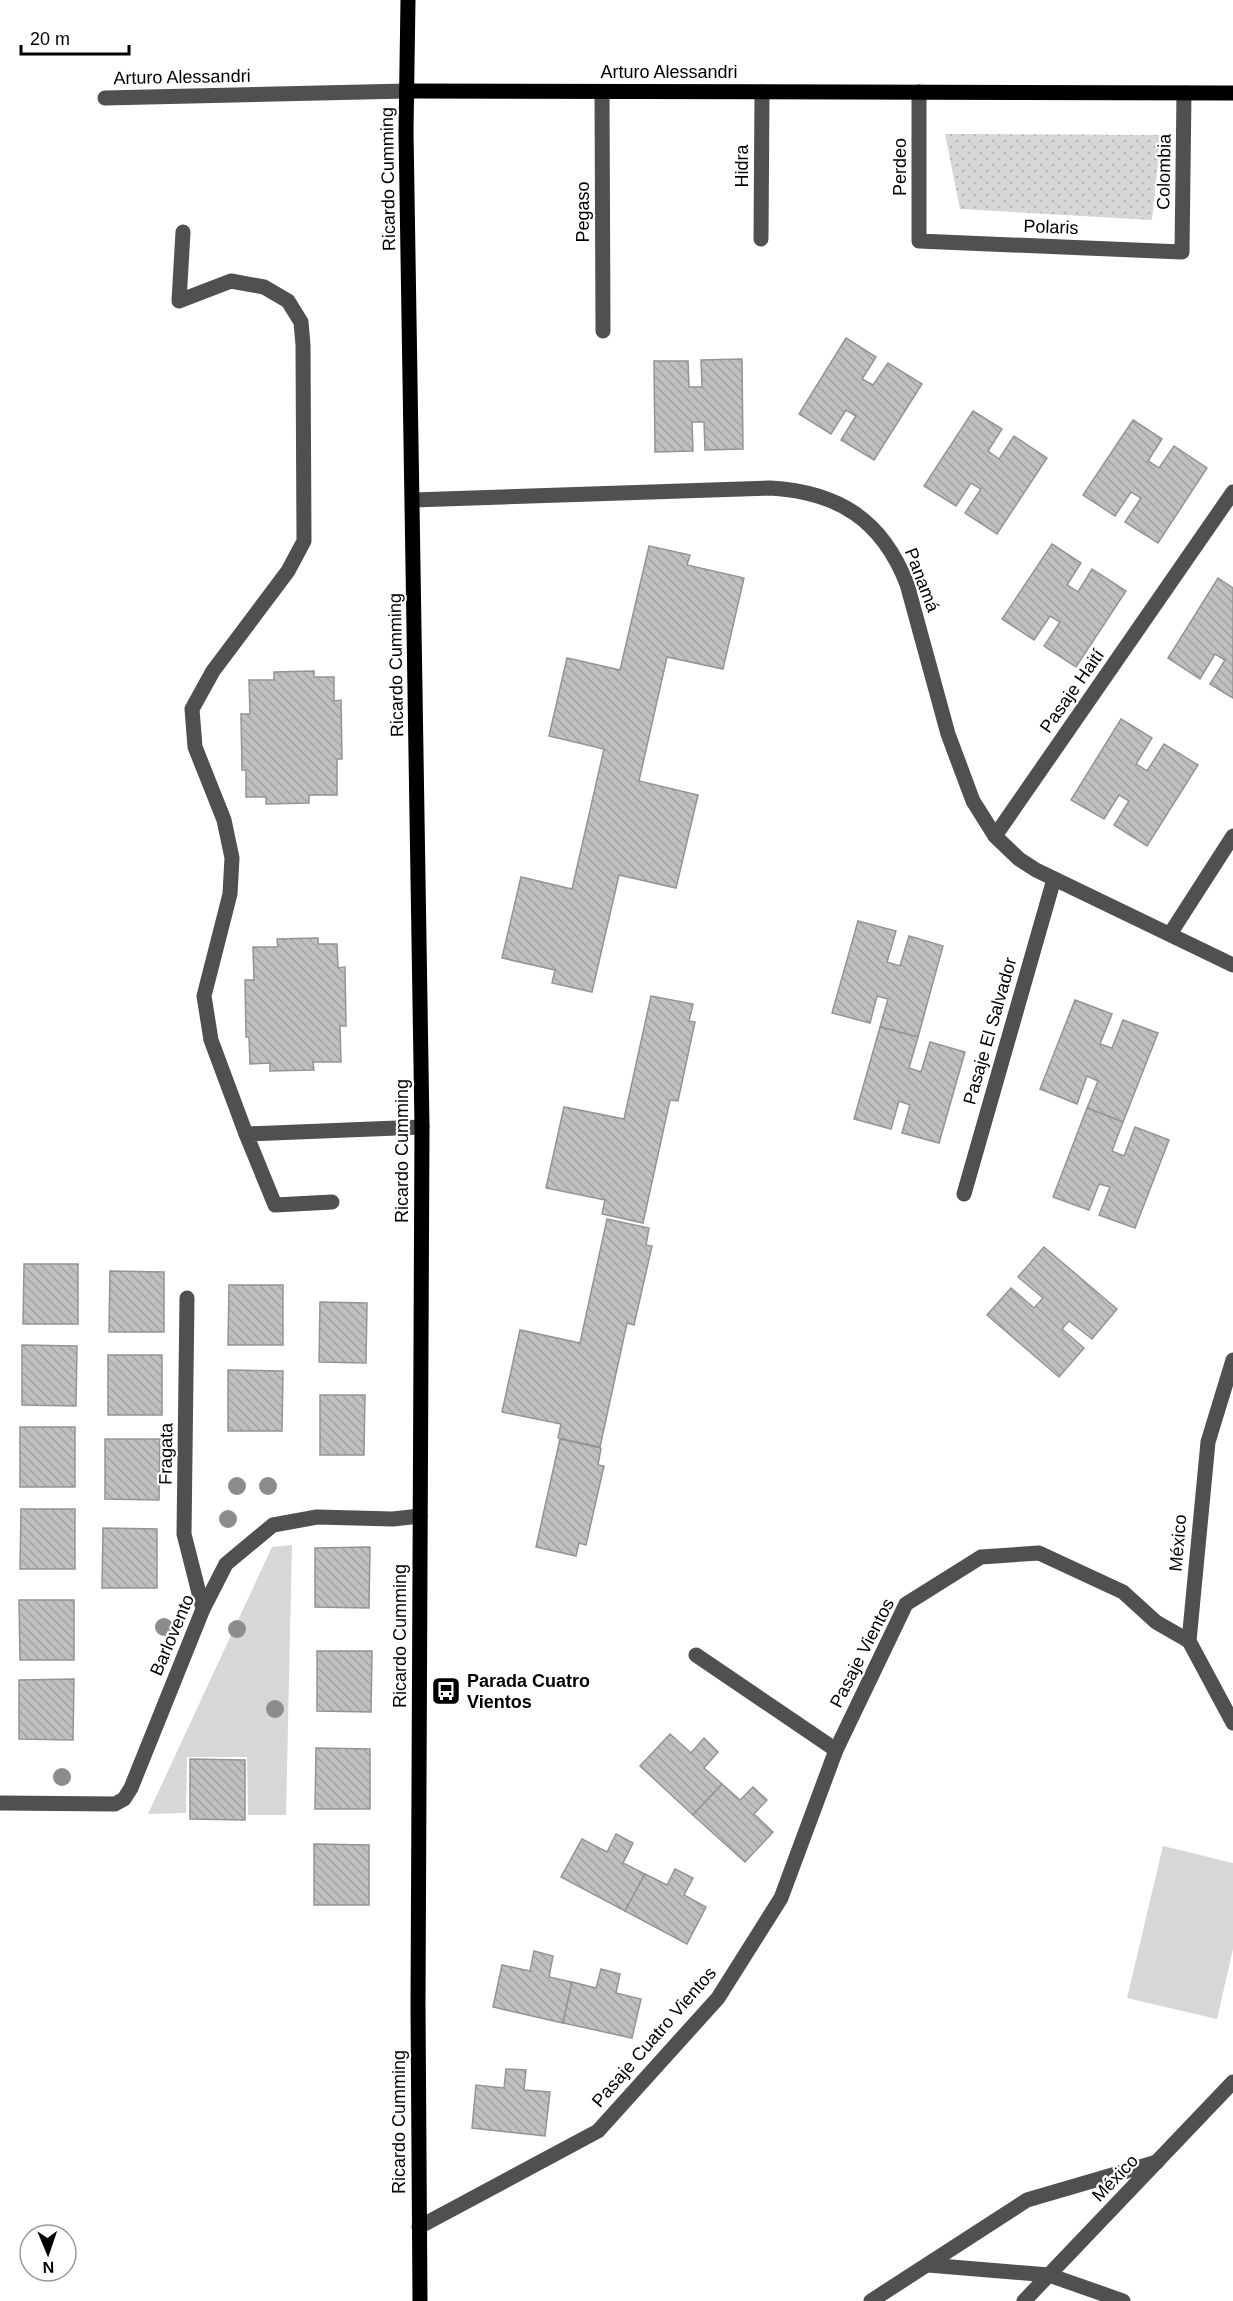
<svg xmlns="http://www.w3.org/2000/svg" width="1233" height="2301" font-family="Arial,sans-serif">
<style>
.grass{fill:#d7d7d7}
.park{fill:url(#park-dots)}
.building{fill:url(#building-back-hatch);stroke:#949494;stroke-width:1.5}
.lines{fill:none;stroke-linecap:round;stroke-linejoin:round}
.minor{stroke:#505050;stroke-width:15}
.major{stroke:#000;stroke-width:15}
.tree{fill:#8c8c8c}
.labels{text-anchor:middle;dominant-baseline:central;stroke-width:4.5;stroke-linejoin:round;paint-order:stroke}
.street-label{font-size:18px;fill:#000;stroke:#fff}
.poi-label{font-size:18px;font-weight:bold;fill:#000;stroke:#fff;text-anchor:start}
</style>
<defs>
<pattern id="park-dots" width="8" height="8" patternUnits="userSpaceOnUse" patternTransform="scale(1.5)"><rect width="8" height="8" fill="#d7d7d7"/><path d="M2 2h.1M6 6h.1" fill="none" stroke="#b7b7b7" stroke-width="1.8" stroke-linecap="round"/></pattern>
<pattern id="building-back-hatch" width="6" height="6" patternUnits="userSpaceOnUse" patternTransform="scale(1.5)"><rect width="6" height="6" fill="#c0c0c0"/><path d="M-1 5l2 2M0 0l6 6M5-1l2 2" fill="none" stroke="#a3a3a3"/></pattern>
</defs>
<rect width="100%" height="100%" fill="#fff"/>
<!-- grass -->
<g class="grass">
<polygon points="292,1545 286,1815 248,1815 247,1757 187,1757 186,1813 148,1814 272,1547"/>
<polygon points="1163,1846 1233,1863 1233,1949 1217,2019 1127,1998"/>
</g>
<!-- park -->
<polygon class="park" points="945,134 1161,135 1152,220 960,209"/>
<!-- building -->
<g class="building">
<polygon points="846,338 876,357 862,379 873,385 888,363 922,384 874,460 841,440 856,416 846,410 831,434 799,414"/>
<polygon points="742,359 743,449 705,450 704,422 692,422 693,451 655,452 654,361 688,361 689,387 702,387 701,360"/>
<polygon points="973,411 1002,429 988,451 999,459 1014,436 1047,458 997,534 965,513 981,489 971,483 956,506 924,486"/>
<polygon points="1133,420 1162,439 1148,461 1159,468 1174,446 1207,468 1158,543 1125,522 1141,498 1131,492 1115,516 1083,495"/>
<polygon points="1052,544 1081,563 1067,585 1078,592 1092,569 1126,591 1076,667 1044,646 1060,622 1050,616 1034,640 1002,619"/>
<polygon points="649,546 690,555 687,565 744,578 723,669 667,657 639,781 698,795 676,888 619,875 592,992 552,983 555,970 502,958 521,877 572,889 604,749 549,736 567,658 620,670"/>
<polygon points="1218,578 1233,588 1233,698 1210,684 1225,660 1215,654 1200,679 1168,658"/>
<polygon points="314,671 314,677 334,677 334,701 341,700 342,759 337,759 337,795 309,795 309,803 266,804 266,797 246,797 246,770 242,770 241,714 250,714 249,680 274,680 274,672"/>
<polygon points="1121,719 1152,738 1136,764 1147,771 1164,744 1198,765 1147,846 1114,825 1129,801 1119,795 1104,819 1071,800"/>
<polygon points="858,921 896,931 887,962 900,966 909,936 943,946 918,1037 880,1027 888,999 877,996 870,1023 832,1013"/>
<polygon points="318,938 318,944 337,944 338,968 345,967 346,1026 340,1026 341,1062 313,1062 314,1070 270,1071 270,1063 250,1064 249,1037 246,1037 245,980 254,980 253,947 278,947 277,939"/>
<polygon points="651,996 693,1004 689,1021 695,1022 678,1101 670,1100 643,1223 602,1214 605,1200 546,1188 564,1107 624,1119"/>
<polygon points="1075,1000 1112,1014 1100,1044 1112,1048 1123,1020 1158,1033 1123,1122 1087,1108 1098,1081 1087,1076 1077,1104 1040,1089"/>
<polygon points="880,1027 918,1037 909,1068 921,1072 930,1042 965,1052 939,1143 902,1133 910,1105 899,1101 891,1129 854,1119"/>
<polygon points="1087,1108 1123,1122 1112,1151 1124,1156 1135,1127 1169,1140 1135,1228 1099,1215 1110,1187 1099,1184 1089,1210 1053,1197"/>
<polygon points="607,1219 649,1228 646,1245 652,1246 634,1325 627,1323 600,1447 558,1438 561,1424 502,1412 520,1330 580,1343"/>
<polygon points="1044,1247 1117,1309 1092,1339 1069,1321 1062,1329 1084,1348 1059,1377 987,1315 1011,1288 1034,1308 1043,1298 1018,1277"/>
<polygon points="24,1264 78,1264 78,1324 23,1324"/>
<polygon points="110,1271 164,1272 164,1332 109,1332"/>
<polygon points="229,1285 283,1285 283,1345 228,1345"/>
<polygon points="320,1302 367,1303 366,1363 319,1362"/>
<polygon points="22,1345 77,1346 76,1406 22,1405"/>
<rect x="108" y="1355" width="54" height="60"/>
<polygon points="228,1370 283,1371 282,1431 228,1431"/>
<polygon points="320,1395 365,1395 364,1455 320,1455"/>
<rect x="20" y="1427" width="55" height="60"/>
<polygon points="105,1439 160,1439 159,1500 105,1499"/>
<polygon points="560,1439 601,1448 598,1465 604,1466 586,1545 579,1543 576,1556 536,1547"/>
<polygon points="21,1509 75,1509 75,1569 20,1569"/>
<polygon points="103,1528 157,1529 157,1588 102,1588"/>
<polygon points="370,1547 369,1608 315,1607 315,1548"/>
<polygon points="19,1600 74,1600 74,1660 20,1660"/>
<polygon points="317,1651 372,1651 371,1712 317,1711"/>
<polygon points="74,1679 73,1740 19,1739 19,1680"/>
<polygon points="670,1734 691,1753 704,1738 718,1752 704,1768 722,1784 693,1815 640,1766"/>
<polygon points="316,1748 370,1749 370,1809 315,1809"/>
<polygon points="190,1759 245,1760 245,1820 190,1819"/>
<polygon points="722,1784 740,1800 753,1787 767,1800 754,1814 773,1832 745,1862 693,1815"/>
<polygon points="616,1834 633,1843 623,1863 645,1874 625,1911 561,1877 582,1839 607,1852"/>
<polygon points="314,1844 369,1845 369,1905 314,1905"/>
<polygon points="675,1869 693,1878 684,1895 706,1907 687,1944 625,1911 645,1874 667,1885"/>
<polygon points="534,1951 553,1956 549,1977 572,1982 563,2023 493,2007 502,1965 530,1971"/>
<polygon points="601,1969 620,1974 616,1993 641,1999 632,2038 563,2023 572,1982 596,1988"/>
<polygon points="506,2069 526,2070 524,2090 550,2092 545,2136 472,2128 476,2085 504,2088"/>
</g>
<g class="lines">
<!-- minor -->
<g class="minor">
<polyline points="602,92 603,331"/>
<polyline points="919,92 919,241 1182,252 1184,93"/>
<polyline points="105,98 407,91"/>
<polyline points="183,232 179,301 231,281 264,287 288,301 301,322 303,345 304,541 288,571 213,671 192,709 195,747 224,820 232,858 230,894 204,996 211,1040 246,1134"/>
<polyline points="761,239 762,92"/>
<path d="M413,500L770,488C839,492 882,520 907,584L948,734L973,801L995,836L1019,859L1036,870L1233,965"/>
<polyline points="995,836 1233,492"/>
<polyline points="1170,934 1233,836"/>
<polyline points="964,1194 1054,879"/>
<polyline points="332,1202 275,1205 246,1134 422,1127"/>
<polyline points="187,1298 184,1534 203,1609"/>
<polyline points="1233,1360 1208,1442 1189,1641 1233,1723"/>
<polyline points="696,1655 836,1750"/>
<polyline points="0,1803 115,1804 124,1799 131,1788 203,1609 226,1564 273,1525 317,1517 393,1519 420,1516"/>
<polyline points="419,2227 598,2131 718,1998 781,1898 836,1750 906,1604 981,1557 1039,1553 1123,1592 1156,1622 1189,1641"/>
<polyline points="928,2265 1049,2275 1123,2301"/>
<polyline points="871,2301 1027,2200 1157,2162"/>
<polyline points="1024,2301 1233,2082"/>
</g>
<!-- major -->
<g class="major">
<polyline points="408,0 406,131 422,1127 418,2005 420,2301"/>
<polyline points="407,91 1233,93"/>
</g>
</g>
<!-- trees -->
<g class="tree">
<circle cx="237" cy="1486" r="9"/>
<circle cx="268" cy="1486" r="9"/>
<circle cx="228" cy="1519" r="9"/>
<circle cx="164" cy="1627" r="9"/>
<circle cx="237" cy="1629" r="9"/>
<circle cx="275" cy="1709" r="9"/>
<circle cx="62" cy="1777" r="9"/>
</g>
<!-- icons -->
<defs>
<g id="bus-square" transform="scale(1.5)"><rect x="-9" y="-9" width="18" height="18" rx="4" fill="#000" stroke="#fff"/><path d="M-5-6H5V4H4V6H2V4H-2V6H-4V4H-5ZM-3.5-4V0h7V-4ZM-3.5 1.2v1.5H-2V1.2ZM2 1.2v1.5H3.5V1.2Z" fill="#fff"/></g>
</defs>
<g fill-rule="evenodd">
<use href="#bus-square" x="446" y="1691"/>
</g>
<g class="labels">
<!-- street labels -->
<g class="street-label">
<text x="669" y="72">Arturo Alessandri</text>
<text transform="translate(182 77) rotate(-1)">Arturo Alessandri</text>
<text transform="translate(742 166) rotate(-90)">Hidra</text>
<text transform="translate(900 167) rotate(-90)">Perdeo</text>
<text transform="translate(1164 172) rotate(-89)">Colombia</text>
<text transform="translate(388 179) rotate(-91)">Ricardo Cumming</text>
<text transform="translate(583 212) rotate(-90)">Pegaso</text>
<text transform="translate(1051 227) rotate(2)">Polaris</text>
<text transform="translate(922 580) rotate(69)">Panamá</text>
<text transform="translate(396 665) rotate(-91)">Ricardo Cumming</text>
<text transform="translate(1072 691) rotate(-55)">Pasaje Haití</text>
<text transform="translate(990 1031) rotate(-74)">Pasaje El Salvador</text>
<text transform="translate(402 1151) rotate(-90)">Ricardo Cumming</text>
<text transform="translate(166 1454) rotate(-89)">Fragata</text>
<text transform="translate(1178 1543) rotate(-85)">México</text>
<text transform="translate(172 1635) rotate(-67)">Barlovento</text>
<text transform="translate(400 1636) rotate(-90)">Ricardo Cumming</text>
<text transform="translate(862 1653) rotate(-63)">Pasaje Vientos</text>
<text transform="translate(654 2037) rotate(-49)">Pasaje Cuatro Vientos</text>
<text transform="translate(399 2122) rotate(-90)">Ricardo Cumming</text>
<text transform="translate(1115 2178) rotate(-46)">México</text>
</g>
<!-- poi labels -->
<g class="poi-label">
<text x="467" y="1681">Parada Cuatro<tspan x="467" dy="21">Vientos</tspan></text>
</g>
</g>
<!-- north arrow -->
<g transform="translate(48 2253) rotate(178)"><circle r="28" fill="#ffffff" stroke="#999999" stroke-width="1.5"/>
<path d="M0-4.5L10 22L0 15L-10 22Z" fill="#000000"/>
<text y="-9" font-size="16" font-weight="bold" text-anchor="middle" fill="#000000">N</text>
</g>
<!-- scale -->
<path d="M21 45v9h108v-9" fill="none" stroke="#000000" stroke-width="3"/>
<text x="30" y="45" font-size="18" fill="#000000" stroke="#ffffff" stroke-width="4.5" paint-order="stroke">20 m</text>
</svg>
